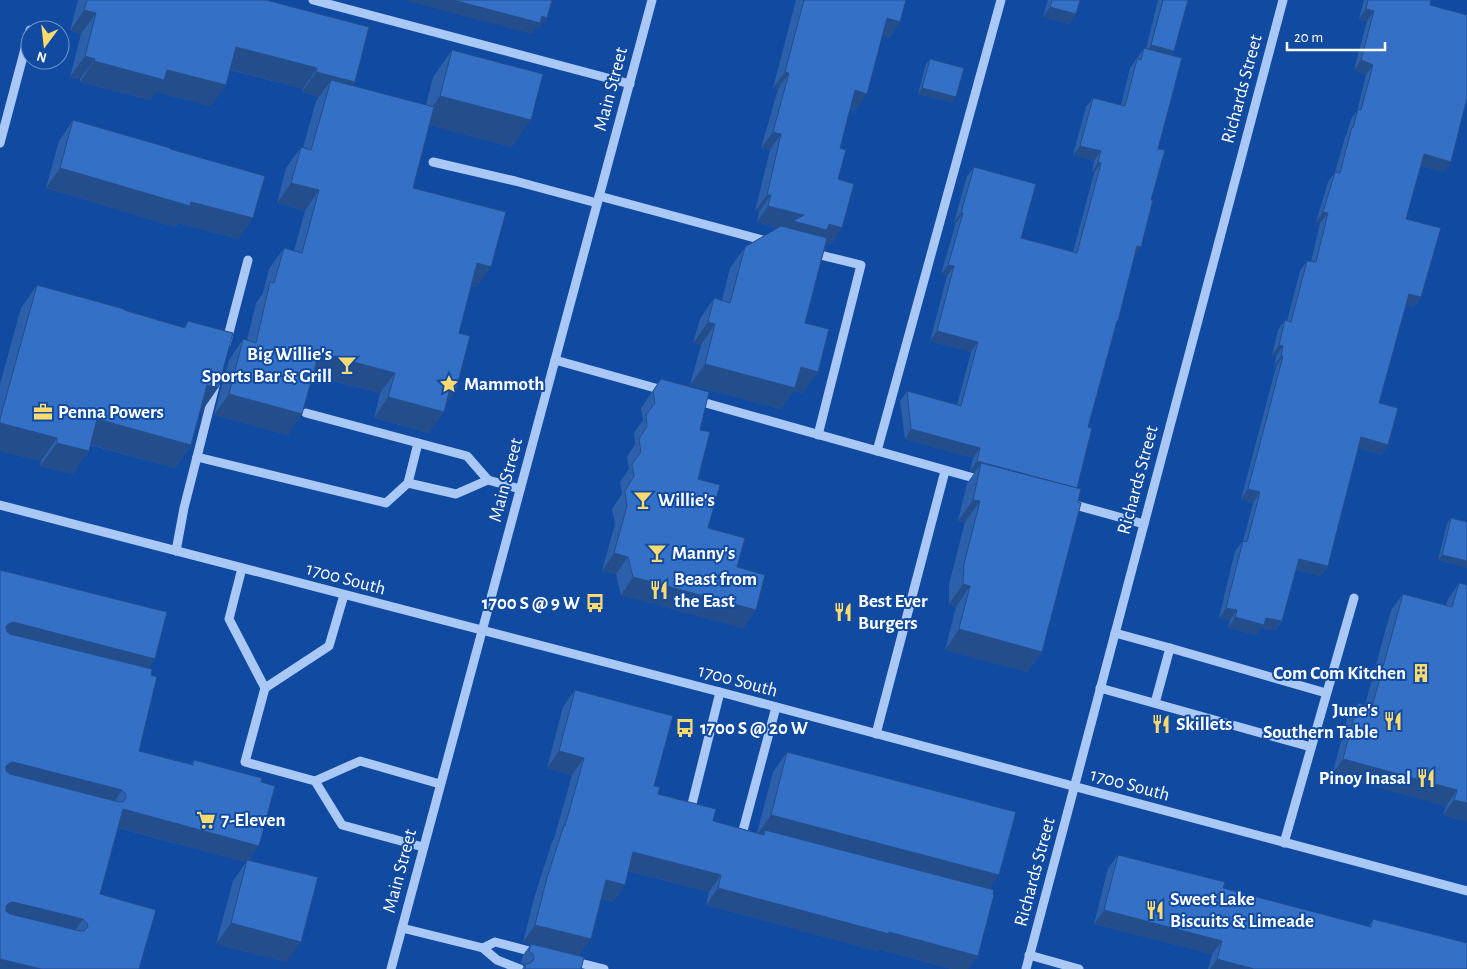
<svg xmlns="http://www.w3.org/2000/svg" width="1467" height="969" font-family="'Alegreya Sans',sans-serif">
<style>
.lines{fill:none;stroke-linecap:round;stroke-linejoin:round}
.minor{stroke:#a9c8f6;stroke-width:9}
.wall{fill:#2d60aa}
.shaded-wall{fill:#244e8b}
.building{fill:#3470c6;stroke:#244e8b;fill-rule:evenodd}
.labels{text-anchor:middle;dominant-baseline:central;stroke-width:4;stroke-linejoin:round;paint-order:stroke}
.street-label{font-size:19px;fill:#fff;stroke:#104aa1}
.poi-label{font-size:19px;font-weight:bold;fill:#fff;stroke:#104aa1;text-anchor:start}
</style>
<rect width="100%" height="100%" fill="#104aa1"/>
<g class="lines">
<!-- minor -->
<g class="minor">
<polyline points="313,0 630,84"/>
<polyline points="0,143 30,30"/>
<polyline points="433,162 515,181 597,203"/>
<polyline points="599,196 770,242"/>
<polyline points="812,253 861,265 818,435"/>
<polyline points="226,344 248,260"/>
<polyline points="555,360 666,391"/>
<polyline points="695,400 981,480"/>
<polyline points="306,413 467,456 488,480"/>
<polyline points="877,451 1001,0"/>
<polyline points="197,457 386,503 408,483 456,494 488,480 520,489"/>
<polyline points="408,483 418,443"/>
<polyline points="1068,503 1144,524"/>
<polyline points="0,505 720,692 1467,891"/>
<polyline points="176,551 184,508 215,386"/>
<polyline points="242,568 229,619 265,688 329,646 344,595"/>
<polyline points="1115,633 1170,648 1326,693"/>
<polyline points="265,688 245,762 315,781"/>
<polyline points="1100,688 1311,747"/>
<polyline points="1155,703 1170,648"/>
<polyline points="876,734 945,471"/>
<polyline points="692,804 720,692"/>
<polyline points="743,838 741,838 776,707"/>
<polyline points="1284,843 1354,598"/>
<polyline points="423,847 342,825 315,781 360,761 440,784"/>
<polyline points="402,928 483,948 497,960 520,969"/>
<polyline points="483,948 495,942 537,953"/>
<polyline points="1029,955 1079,969"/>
<polyline points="572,961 604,969"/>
<polyline points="391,969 652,0"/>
<polyline points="1026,969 1283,0"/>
</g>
</g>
<!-- wall -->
<g class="wall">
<polygon points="78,0 266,0 352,86 426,105 433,77 452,50 512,147 429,125 413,188 477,287 471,286 459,333 456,390 446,403 429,433 374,418 380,393 313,376 288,435 214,415 229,360 243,339 247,340 256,303 263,293 269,269 284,248 294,251 305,211 277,203 286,168 301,147 303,148 316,101 319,97 302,92 303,89 230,70 211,106 156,92 150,100 80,82 80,79 70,77 81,34 70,31"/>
<polygon points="796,0 906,0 900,22 889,38 882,36 856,110 850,109 840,148 838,179 831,245 826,243 805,323 803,393 794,390 781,409 690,385 701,345 693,343 700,319 714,298 722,300 730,268 745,247 778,228 757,222 759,212 755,211 770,150 761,148 778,89 773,88"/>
<polygon points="1048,0 1080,0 1076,14 1069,24 1043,17"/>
<polygon points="1158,0 1188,0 1174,51 1171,55 1158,149 1135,255 1088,427 1077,488 1042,652 1027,672 945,650 956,607 949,604 949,584 965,522 958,521 967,483 975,472 970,471 973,458 905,439 900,401 907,391 957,405 971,352 930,341 947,276 941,274 956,223 954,222 967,176 974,167 1021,238 1073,252 1094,173 1092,172 1094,161 1073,155 1086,107 1093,98 1121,105 1130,68 1144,48 1146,49"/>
<polygon points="1364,0 1431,0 1430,5 1467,15 1467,103 1466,103 1444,172 1421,166 1406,219 1421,297 1414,307 1406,305 1379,403 1388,445 1381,455 1358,448 1328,566 1321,576 1296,570 1282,621 1275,631 1262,628 1257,635 1228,628 1230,620 1219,618 1235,551 1243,541 1253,503 1241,499 1276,367 1274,366 1276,357 1272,355 1278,330 1285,320 1287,321 1300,271 1307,261 1311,262 1320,223 1316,222 1328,182 1335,172 1345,137 1347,133 1351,119 1357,111 1366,75 1354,70 1367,21 1359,19"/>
<polygon points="930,59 952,103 918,94 926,64"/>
<polygon points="73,120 170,149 253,218 238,239 178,223 175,227 46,188 59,141"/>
<polygon points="37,285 183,328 188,321 202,411 200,411 191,445 175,468 90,445 73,474 40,466 41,461 0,451 0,384 21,308"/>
<polygon points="661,379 700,430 698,479 708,528 737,567 756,610 743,628 621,595 616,574 602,571 615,524 612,509 622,494 620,482 629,469 627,457 635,444 634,433 643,420 641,408"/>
<polygon points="1451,518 1467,522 1467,568 1438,560 1447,524"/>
<polygon points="1459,583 1467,585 1467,822 1443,815 1446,806 1332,775 1347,719 1358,703 1365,705 1391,610 1403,594 1446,606 1448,599"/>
<polygon points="149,668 151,675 139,751 191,764 194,760 261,782 249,860 287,962 216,944 233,881 246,862 118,828 100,894 139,969 0,969"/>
<polygon points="575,690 654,786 658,794 713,821 757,833 773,772 787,752 989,889 968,969 952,969 878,949 877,951 706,905 709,892 628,871 625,885 613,902 601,899 579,956 581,969 522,969 525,965 521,963 523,955 531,944 542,947 523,942 535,895 552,842 554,839 572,775 547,768 563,707"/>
<polygon points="1118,855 1223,888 1368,927 1373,919 1467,969 1208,969 1212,954 1094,924 1108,868"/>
</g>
<!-- shaded-wall -->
<g class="shaded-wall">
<polygon points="403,0 453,0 547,18 539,29 536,28 532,34"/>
<polygon points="1050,7 1076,14 1069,24 1043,17"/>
<polygon points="1366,9 1374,11 1367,21 1359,19"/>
<polygon points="84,10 96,13 81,34 70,31"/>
<polygon points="887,18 900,22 889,38 875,35"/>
<polygon points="1151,45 1174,51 1167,62 1144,56"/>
<polygon points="236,47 317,68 303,89 221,67"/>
<polygon points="85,56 95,59 80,79 70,77"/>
<polygon points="1361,60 1373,65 1366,75 1354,70"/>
<polygon points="94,61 167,70 226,85 211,106 156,92 150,100 80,82"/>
<polygon points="316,72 355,82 340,103 331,80 319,97 302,92"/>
<polygon points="785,72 789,73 778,89 773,88"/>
<polygon points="922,88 956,97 952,103 918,94"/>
<polygon points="855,90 867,94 856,110 843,107"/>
<polygon points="440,96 531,120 512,147 421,123"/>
<polygon points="773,132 781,134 770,150 761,148"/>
<polygon points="1080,146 1101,151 1094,161 1073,155"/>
<polygon points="1424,154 1451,162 1444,172 1417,165"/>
<polygon points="1098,162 1101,163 1094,173 1092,172"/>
<polygon points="60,168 191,202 253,218 238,239 178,223 175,227 46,188"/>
<polygon points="291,183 319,190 305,211 277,203"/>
<polygon points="767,195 771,195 759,212 755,211"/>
<polygon points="768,206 804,215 829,224 842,228 831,245 819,242 787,230 757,222"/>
<polygon points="1323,212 1328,213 1320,223 1316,222"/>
<polygon points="961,213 963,213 956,223 954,222"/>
<polygon points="1137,246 1141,247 1134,257"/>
<polygon points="477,263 491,267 477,287 463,284"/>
<polygon points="948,265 954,266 947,276 941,274"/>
<polygon points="1409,294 1421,297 1414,307 1402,304"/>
<polygon points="708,322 715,324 701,345 693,343"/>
<polygon points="937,331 978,342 971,352 930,341"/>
<polygon points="1279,345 1283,346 1276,357 1272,355"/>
<polygon points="319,353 395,373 380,393 304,373"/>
<polygon points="1281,356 1283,356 1276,367 1274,366"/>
<polygon points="705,364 801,367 818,372 803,393 794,390 781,409 690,385"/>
<polygon points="207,385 218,388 202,411 191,408"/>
<polygon points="450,388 456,390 441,410"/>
<polygon points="229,394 302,414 288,435 214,415"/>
<polygon points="388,397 444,412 429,433 374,418"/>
<polygon points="97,419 191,445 175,468 81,442"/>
<polygon points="0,423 57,438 41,461 0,451"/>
<polygon points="911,429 980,448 973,458 905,439"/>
<polygon points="1361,437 1388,445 1381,455 1354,447"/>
<polygon points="57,443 89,451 73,474 40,466"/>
<polygon points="977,461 981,463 975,472 970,471"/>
<polygon points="1248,489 1260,492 1253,503 1241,499"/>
<polygon points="973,500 980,501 965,522 958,521"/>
<polygon points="614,553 628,557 616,574 602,571"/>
<polygon points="1442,555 1467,561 1467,568 1438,560"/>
<polygon points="1299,559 1328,566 1321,576 1292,569"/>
<polygon points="633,577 756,610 743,628 621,595"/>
<polygon points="963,584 970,586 956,607 949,604"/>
<polygon points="1226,608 1237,610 1230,620 1219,618"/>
<polygon points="1235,617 1266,618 1282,621 1275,631 1262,628 1257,635 1228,628"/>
<polygon points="13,622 155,659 143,676 0,639 8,624"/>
<polygon points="959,629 1042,652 1027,672 945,650"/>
<polygon points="559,751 584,758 572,775 547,768"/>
<polygon points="1343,759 1457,790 1446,806 1332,775"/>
<polygon points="13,762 122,790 111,807 2,779 6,766 10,763"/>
<polygon points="1454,800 1467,803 1467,822 1443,815"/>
<polygon points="123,809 259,846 247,863 247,860 246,862 112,826"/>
<polygon points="771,815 999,875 985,896 764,835 765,830 761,837 756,836"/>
<polygon points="633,852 721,875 709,892 621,869"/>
<polygon points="606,880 625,885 613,902 594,897"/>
<polygon points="718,888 889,932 978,956 968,969 952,969 878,949 877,951 706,905"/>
<polygon points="13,902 83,919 71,936 1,919 6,906 9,903"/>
<polygon points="1104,910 1222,941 1212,954 1094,924"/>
<polygon points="231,923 301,942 287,962 216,944"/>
<polygon points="535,925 591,939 579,956 523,942"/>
<polygon points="0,959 41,969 0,969"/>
<polygon points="1217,959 1254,969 1210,969"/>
</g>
<!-- building -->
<g class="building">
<polygon points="87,0 266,0 369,27 355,82 316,72 317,68 236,47 226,85 167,70 164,80 94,61 95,59 85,56 96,13 84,10"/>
<polygon points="453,0 552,0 547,18 542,16 540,23"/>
<polygon points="804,0 906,0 900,22 887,18 867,94 855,90 840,148 846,150 838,179 854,184 842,228 829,224 827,230 793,221 804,215 768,206 771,195 767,195 781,134 773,132 789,73 785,72"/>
<polygon points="1052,0 1080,0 1076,14 1050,7"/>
<polygon points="1163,0 1188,0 1174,51 1151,45"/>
<polygon points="1368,0 1431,0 1430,5 1467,15 1467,98 1451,162 1424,154 1406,219 1441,228 1421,297 1409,294 1379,403 1398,408 1388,445 1361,437 1328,566 1299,559 1282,621 1266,618 1264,625 1235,617 1237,610 1226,608 1243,541 1247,542 1260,492 1248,489 1283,356 1281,356 1283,346 1279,345 1285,320 1291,322 1307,261 1316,262 1328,213 1323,212 1335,172 1340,173 1352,127 1353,128 1358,109 1361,110 1373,65 1361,60 1374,11 1366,9"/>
<polygon points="1144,48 1182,58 1158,149 1165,150 1151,200 1153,200 1141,247 1137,246 1118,321 1117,321 1088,427 1092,428 1077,488 977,461 980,448 911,429 907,391 961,406 978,342 937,331 954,266 948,265 963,213 961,213 974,167 1036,184 1021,238 1077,253 1101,163 1098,162 1101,151 1080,146 1093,98 1125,106 1137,59 1141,60"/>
<polygon points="452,50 543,74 531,120 440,96"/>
<polygon points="930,59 964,68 956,97 922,88"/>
<polygon points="331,80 434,107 413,188 506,212 491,267 477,263 459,333 470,336 456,390 450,388 444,412 388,397 395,373 319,353 302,414 229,394 243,339 256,343 270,282 274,283 284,248 302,253 319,190 291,183 301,147 311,150"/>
<polygon points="73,120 170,148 170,149 265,176 253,218 191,202 190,206 60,168"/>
<polygon points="781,226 827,238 805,323 829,329 818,372 801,367 795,388 705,364 715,324 708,322 714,298 730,303 745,247"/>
<polygon points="37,285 124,309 124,310 185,328 188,321 233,333 218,388 207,385 191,445 97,419 89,451 57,443 57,438 0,423 0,419"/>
<polygon points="661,379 709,392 700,430 710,432 698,479 720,485 708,528 745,538 737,567 765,575 756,610 633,577 628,557 614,553 627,506 625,491 634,476 632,464 641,452 639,439 647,426 646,415 655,403 653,391"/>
<polygon points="981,463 1081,489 1078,502 1081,503 1042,652 959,629 970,586 963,584 964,564 980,501 973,500"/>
<polygon points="1451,518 1467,522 1467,561 1442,555"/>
<path d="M0,570L167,612L155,659L13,622L8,624L6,627L7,632L10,634L152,669L151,675L157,677L139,751L193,765L194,760L262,778L261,782L275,786L259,846L123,809L100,894L156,910L139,969H41L0,959ZM13,762L122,790L126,794V798L123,802H119L10,774L6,771V766L10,763ZM13,902L83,919L87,923L88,927L84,931H80L10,914L6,911V906L9,903Z"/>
<polygon points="1459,583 1467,585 1467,803 1454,800 1457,790 1343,759 1358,703 1372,707 1403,594 1452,607"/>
<polygon points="575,690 673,716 654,786 660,787 658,794 716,809 713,821 764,835 765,830 994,890 993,894 994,895 978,956 889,932 889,934 718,888 721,875 633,852 625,885 606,880 591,939 535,925 547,878 564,825 565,826 584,758 559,751"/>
<polygon points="787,752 1016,812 999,875 771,815"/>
<polygon points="1118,855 1225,882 1223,888 1371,927 1373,919 1467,943 1467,969 1254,969 1217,959 1222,941 1104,910"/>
<polygon points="247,860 318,877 301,942 231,923"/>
<polygon points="531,944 584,957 581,969 525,969 526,964 531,963 534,959 533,954 529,951"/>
</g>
<!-- icons -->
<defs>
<g id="bar-bare" transform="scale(1.5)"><path d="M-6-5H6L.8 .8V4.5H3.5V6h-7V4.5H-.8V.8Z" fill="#ffdb6d" stroke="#104aa1" stroke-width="2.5" paint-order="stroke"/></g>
<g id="sight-bare" transform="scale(1.5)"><path d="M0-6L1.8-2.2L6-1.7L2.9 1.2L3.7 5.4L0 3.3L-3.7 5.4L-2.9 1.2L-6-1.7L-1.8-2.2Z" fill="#ffdb6d" stroke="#104aa1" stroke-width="2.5" paint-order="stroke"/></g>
<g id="office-bare" transform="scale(1.5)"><path d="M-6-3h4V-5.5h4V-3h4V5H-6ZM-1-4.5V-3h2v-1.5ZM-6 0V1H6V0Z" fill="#ffdb6d" stroke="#104aa1" stroke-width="2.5" paint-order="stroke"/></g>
<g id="restaurant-bare" transform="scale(1.5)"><path d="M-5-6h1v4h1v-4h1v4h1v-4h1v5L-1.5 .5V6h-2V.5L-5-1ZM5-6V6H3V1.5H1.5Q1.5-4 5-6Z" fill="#ffdb6d" stroke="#104aa1" stroke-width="2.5" paint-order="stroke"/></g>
<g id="bus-bare" transform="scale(1.5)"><path d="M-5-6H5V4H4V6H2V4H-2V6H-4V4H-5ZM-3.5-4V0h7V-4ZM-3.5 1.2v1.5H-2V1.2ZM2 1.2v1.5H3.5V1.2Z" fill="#ffdb6d" stroke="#104aa1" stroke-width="2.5" paint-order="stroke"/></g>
<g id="building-bare" transform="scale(1.5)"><path d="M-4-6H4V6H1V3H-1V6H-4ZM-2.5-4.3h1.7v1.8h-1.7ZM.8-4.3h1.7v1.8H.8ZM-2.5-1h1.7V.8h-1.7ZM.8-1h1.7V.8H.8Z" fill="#ffdb6d" stroke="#104aa1" stroke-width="2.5" paint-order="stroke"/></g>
<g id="supermarket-bare" transform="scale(1.5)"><path d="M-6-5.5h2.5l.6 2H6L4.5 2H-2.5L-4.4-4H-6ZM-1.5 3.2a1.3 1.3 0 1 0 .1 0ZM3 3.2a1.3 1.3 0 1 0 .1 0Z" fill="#ffdb6d" stroke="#104aa1" stroke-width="2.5" paint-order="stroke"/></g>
</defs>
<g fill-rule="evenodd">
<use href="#bar-bare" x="347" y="365"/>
<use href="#sight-bare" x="449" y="384"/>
<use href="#office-bare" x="43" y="412"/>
<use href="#bar-bare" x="643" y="500"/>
<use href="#bar-bare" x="657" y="553"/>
<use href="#restaurant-bare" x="659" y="590"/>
<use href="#bus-bare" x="595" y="603"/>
<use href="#restaurant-bare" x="843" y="612"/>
<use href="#building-bare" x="1421" y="673"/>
<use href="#restaurant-bare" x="1393" y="721"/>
<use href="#restaurant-bare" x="1161" y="724"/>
<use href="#bus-bare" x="685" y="728"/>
<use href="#restaurant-bare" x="1426" y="778"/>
<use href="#supermarket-bare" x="206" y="820"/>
<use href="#restaurant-bare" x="1155" y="910"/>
</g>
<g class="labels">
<!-- street labels -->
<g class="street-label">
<text transform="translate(611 89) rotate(-75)">Main Street</text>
<text transform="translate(1242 89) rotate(-75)">Richards Street</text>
<text transform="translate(506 480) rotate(-75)">Main Street</text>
<text transform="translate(1138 480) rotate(-75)">Richards Street</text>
<text transform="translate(346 579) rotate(15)">1700 South</text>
<text transform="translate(738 681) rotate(15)">1700 South</text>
<text transform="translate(1130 785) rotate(15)">1700 South</text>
<text transform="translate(400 871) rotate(-75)">Main Street</text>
<text transform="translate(1035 872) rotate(-75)">Richards Street</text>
</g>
<!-- poi labels -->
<g class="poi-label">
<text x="332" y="354" text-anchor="end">Big Willie's<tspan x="332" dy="22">Sports Bar &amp; Grill</tspan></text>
<text x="464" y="384">Mammoth</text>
<text x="58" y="412">Penna Powers</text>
<text x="658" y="500">Willie's</text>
<text x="672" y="553">Manny's</text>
<text x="674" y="579">Beast from<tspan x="674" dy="22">the East</tspan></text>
<text x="858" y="601">Best Ever<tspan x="858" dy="22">Burgers</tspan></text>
<text x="580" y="603" text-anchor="end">1700 S @ 9 W</text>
<text x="1406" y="673" text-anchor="end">Com Com Kitchen</text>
<text x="1378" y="710" text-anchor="end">June's<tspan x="1378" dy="22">Southern Table</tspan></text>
<text x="1176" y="724">Skillets</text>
<text x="700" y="728">1700 S @ 20 W</text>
<text x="1411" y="778" text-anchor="end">Pinoy Inasal</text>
<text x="221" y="820">7-Eleven</text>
<text x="1170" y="899">Sweet Lake<tspan x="1170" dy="22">Biscuits &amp; Limeade</tspan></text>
</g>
</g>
<!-- north arrow -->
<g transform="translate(45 45) rotate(195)"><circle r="24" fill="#104aa1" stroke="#7092c7"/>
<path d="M0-4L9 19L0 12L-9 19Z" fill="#ffdb6d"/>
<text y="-8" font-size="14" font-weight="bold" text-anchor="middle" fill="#ffffff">N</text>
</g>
<!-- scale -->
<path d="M1287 42v8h98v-8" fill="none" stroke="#ffffff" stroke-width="2.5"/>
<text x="1294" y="42" font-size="15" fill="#ffffff" stroke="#104aa1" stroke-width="4" paint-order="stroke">20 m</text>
</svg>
